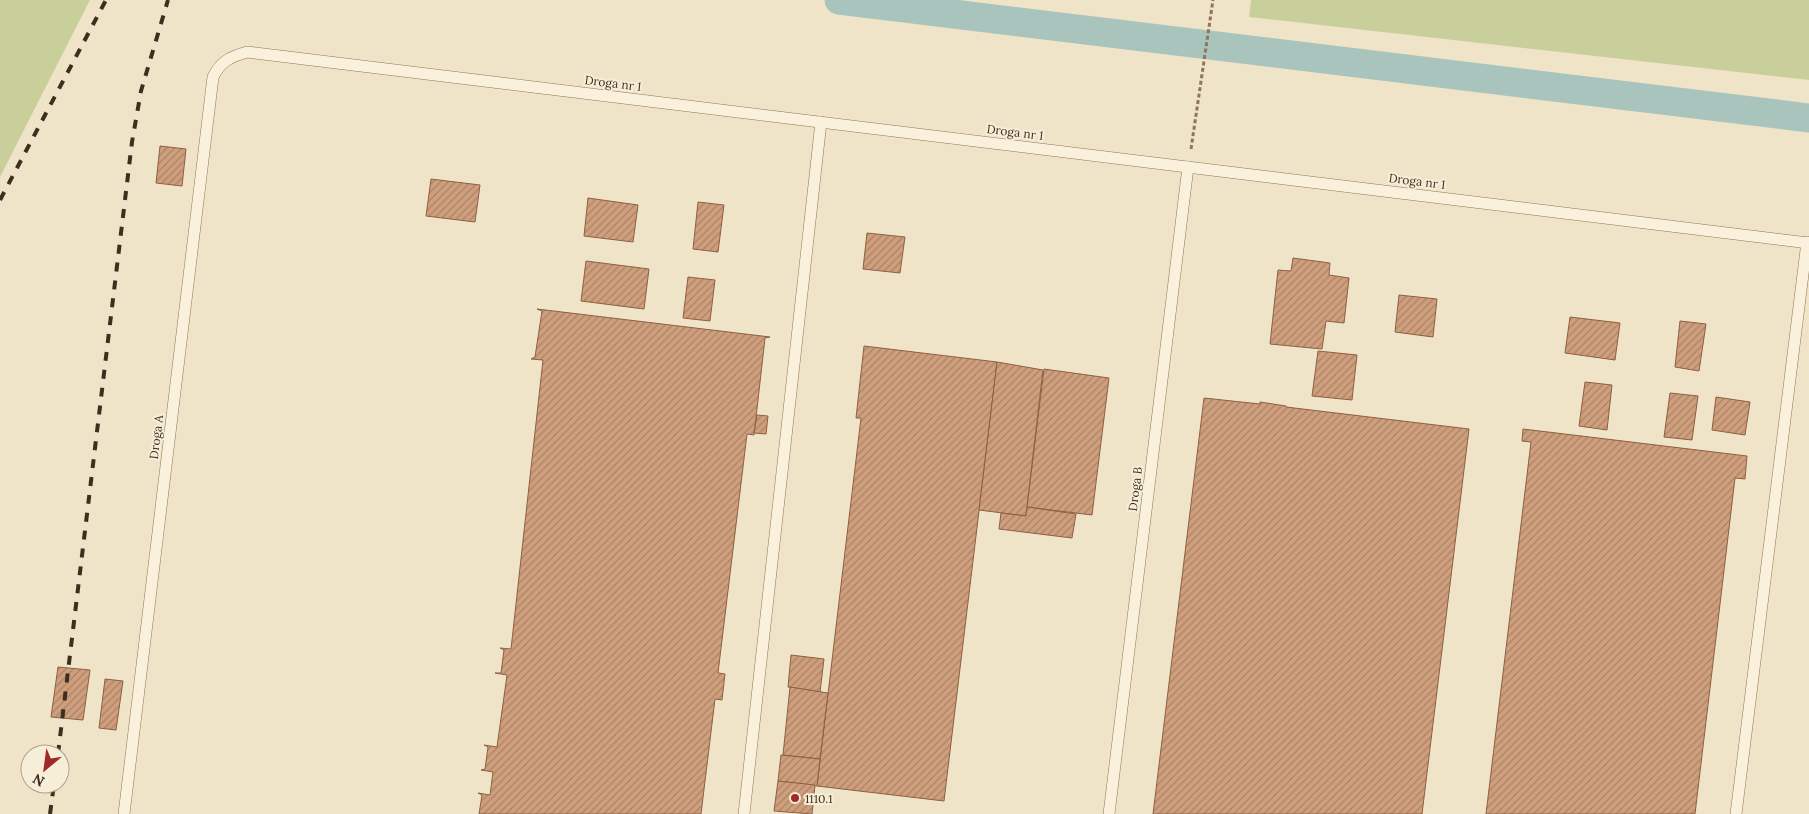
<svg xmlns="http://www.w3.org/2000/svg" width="1809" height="814" font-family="Lora,serif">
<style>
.green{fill:#c9cf9b}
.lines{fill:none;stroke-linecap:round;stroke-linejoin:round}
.canal{stroke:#a9c4bc;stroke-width:29}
.building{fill:url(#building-hatch);stroke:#8d5f41}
.lane-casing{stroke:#8d765c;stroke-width:12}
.path{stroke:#8d765c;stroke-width:3;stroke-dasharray:4 2.5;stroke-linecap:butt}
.lane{stroke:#faf1dc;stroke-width:11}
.rail{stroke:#3d2e20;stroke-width:4;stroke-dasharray:9 9;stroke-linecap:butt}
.poi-dot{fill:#9e2a2b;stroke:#f7eed8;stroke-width:2}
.labels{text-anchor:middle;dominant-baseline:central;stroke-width:4;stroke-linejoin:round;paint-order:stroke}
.street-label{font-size:12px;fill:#3d2e20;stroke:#f7eed8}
.poi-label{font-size:12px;fill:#3d2e20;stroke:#f7eed8;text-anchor:start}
</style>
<defs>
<pattern id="building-hatch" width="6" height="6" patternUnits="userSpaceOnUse" patternTransform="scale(1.25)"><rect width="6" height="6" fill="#cf9f7d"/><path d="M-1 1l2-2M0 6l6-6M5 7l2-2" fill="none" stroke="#a98266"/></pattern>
</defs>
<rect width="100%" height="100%" fill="#f0e4c8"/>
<!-- green -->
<g class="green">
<polygon points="0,0 90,0 0,177"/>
<polygon points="1251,0 1809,0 1809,80 1249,17"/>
</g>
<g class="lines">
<!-- canal -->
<polyline class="canal" points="839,0 1809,118"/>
</g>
<!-- building -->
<g class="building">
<polygon points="160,146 186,149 182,186 156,183"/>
<polygon points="431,179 480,185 475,222 426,216"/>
<polygon points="588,198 638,205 633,242 584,236"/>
<polygon points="698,202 724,205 718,252 693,249"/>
<polygon points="867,233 905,237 900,273 863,269"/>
<polygon points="1293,258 1330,263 1329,275 1349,278 1344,323 1326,321 1322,349 1270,344 1278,270 1291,271"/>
<polygon points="586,261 649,269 644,309 581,301"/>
<polygon points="688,277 715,280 710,321 683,318"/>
<polygon points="1399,295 1437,299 1433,337 1395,332"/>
<polygon points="537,309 770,337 765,338 754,435 747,434 718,673 725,674 722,700 715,699 701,814 479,814 482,795 478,793 490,795 493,772 481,770 485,769 488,747 484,745 497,747 507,675 495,673 501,673 504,650 500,648 511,649 543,360 531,359 535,357 542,311"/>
<polygon points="1570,317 1620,323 1615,360 1565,353"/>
<polygon points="1680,321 1706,324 1699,371 1675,367"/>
<polygon points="864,346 997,362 944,801 817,786 861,418 856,418"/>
<polygon points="1318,351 1357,355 1352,400 1312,396"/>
<polygon points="997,362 1043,370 1026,516 979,510"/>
<polygon points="1044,369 1109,378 1092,515 1027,507"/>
<polygon points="1585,382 1612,385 1607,430 1579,426"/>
<polygon points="1670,393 1698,396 1692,440 1664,437"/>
<polygon points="1716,397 1750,402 1745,435 1712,430"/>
<polygon points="1204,398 1260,404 1260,402 1286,406 1286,407 1469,429 1422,814 1153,814"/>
<polygon points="757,415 768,416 766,434 754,433"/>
<polygon points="1523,429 1747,456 1745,479 1735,478 1695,814 1486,814 1531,442 1522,441"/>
<polygon points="1027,507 1076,514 1072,538 999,529 1001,513 1026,516"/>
<polygon points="791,655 824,659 820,692 788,687"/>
<polygon points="58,667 90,670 83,720 51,717"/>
<polygon points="105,679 123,681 116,730 99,728"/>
<polygon points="790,687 828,693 820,759 783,755"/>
<polygon points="781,755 820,759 817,786 778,781"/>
<polygon points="778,781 815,785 812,814 774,811"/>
</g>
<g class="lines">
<!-- lane casing -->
<g class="lane-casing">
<g id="lane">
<path d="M124,814L213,77C221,61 230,57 247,52L1809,243"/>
<polyline points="744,814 821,122"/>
<polyline points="1109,814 1188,167"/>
<polyline points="1736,814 1807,242"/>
</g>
</g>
<!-- path -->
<polyline class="path" points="1191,149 1213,0"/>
<!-- lane -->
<use href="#lane" class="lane"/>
<!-- rail -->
<g class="rail">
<polyline points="0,200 106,0"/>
<polyline points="58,754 132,142 141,91 168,0"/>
<polyline points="50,814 54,784"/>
</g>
</g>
<!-- markers -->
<circle class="poi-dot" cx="795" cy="798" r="5"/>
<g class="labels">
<!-- street labels -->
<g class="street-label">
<text transform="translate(613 83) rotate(7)">Droga nr 1</text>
<text transform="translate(1015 132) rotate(7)">Droga nr 1</text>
<text transform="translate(1417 181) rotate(7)">Droga nr 1</text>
<text transform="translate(156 437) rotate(-83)">Droga A</text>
<text transform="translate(1135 489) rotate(-83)">Droga B</text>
</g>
<!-- poi labels -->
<g class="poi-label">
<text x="805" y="798">1110.1</text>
</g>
</g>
<!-- north arrow -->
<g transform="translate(45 769) rotate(209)"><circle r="24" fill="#f7eed8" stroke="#ada18e"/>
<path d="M0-4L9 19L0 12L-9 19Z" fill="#9e2a2b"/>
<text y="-8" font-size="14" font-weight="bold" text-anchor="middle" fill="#3d2e20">N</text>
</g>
</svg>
